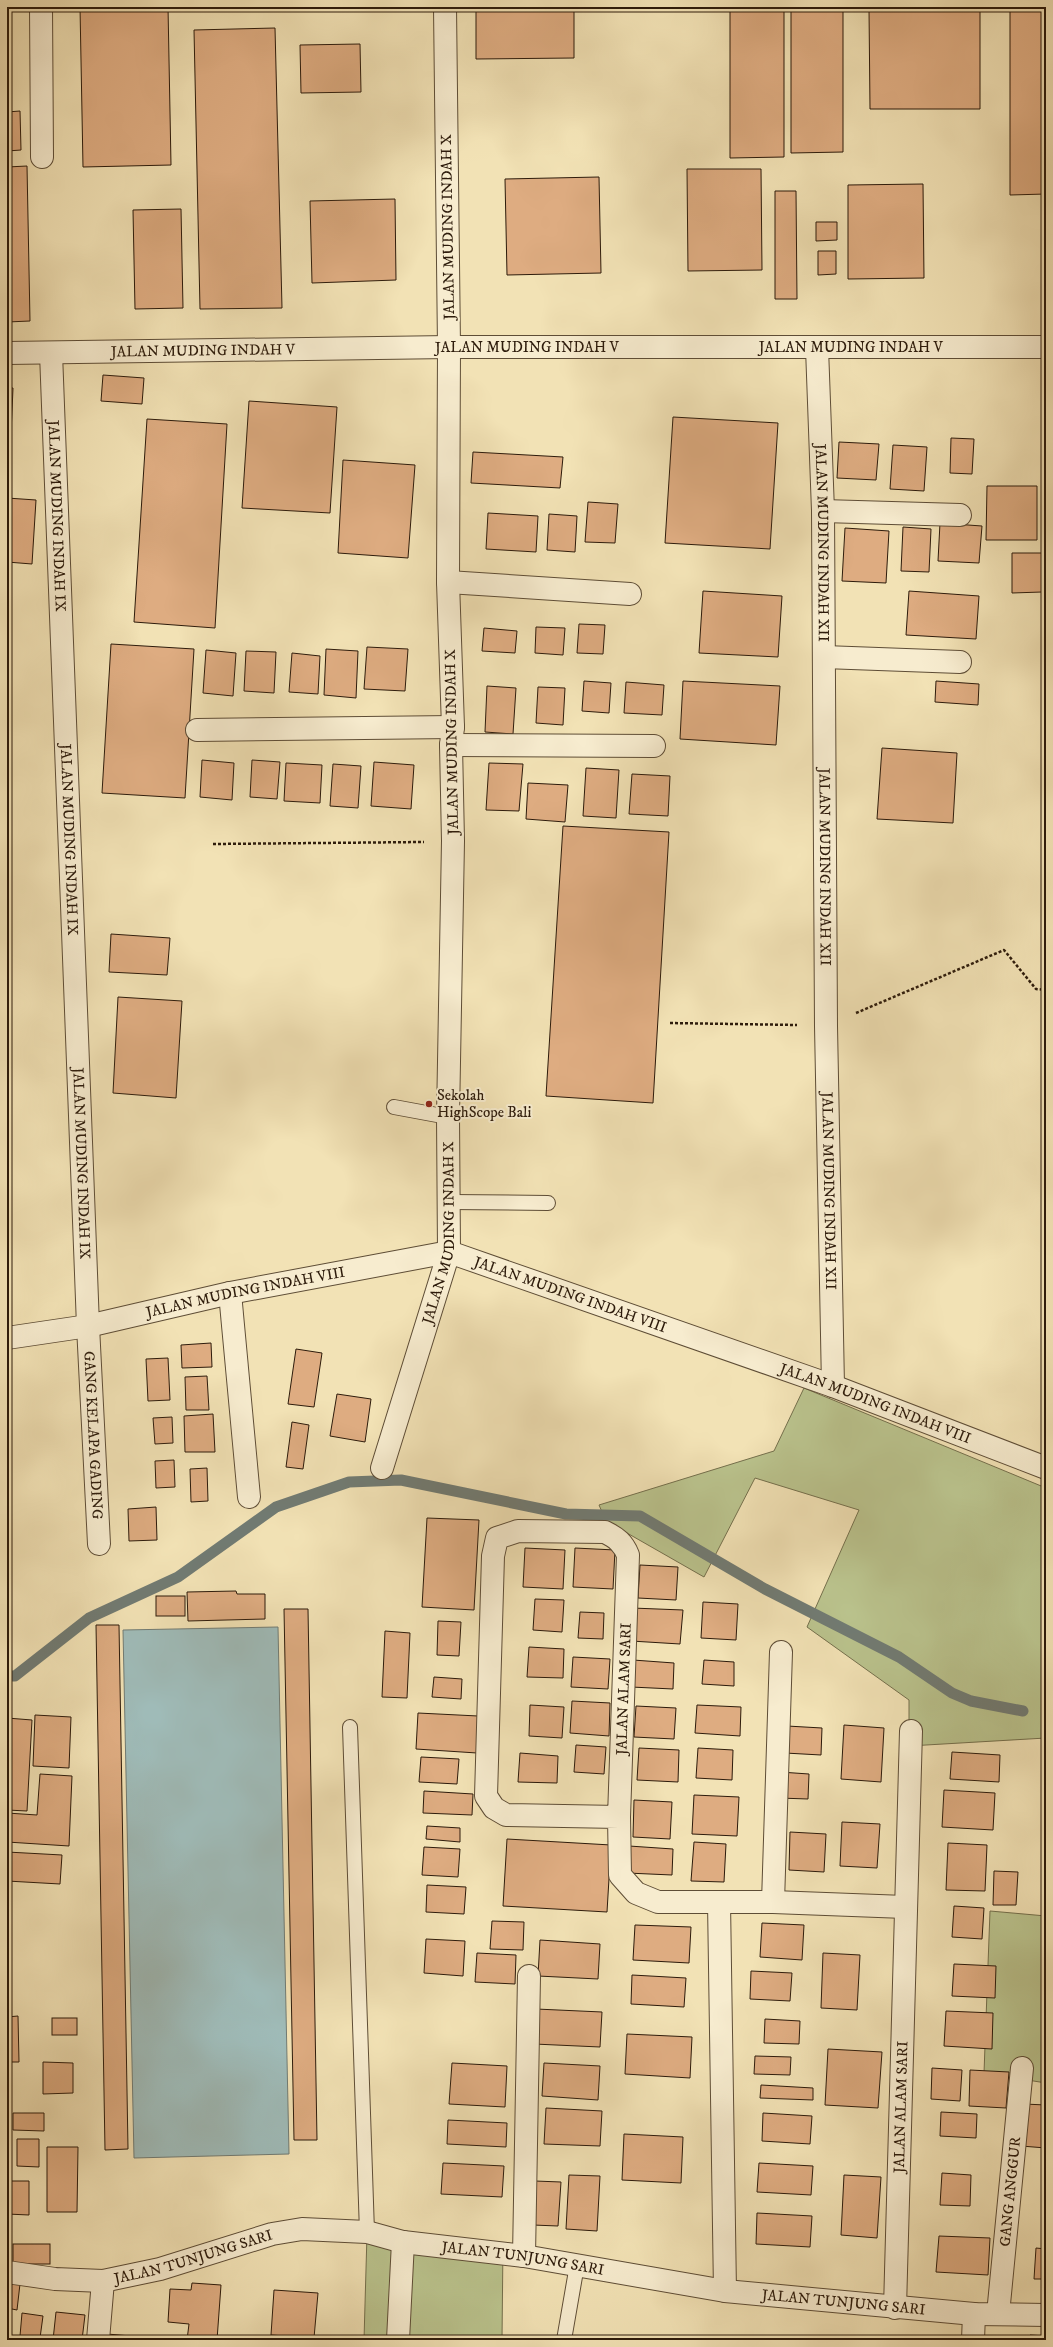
<svg xmlns="http://www.w3.org/2000/svg" width="1053" height="2347" font-family="'IM FELL DW Pica',serif">
<style>
.green{fill:#bac38d;stroke:#746f4c}
.water{fill:#9fbbb8;stroke:#717b73}
.lines{fill:none;stroke-linecap:round;stroke-linejoin:round}
.stream{stroke:#717b73;stroke-width:11}
.building{fill:#deac81;stroke:#2d1b0b}
.service-casing{stroke:#5e4d36;stroke-width:16}
.minor-casing{stroke:#5e4d36;stroke-width:24}
.tertiary-casing{stroke:#5e4d36;stroke-width:24}
.path{stroke:#2d1b0b;stroke-width:2.5;stroke-dasharray:3 2;stroke-linecap:butt}
.service{stroke:#f7eccf;stroke-width:14}
.minor{stroke:#f7eccf;stroke-width:22}
.tertiary{stroke:#f7eccf;stroke-width:22}
.poi-dot{fill:#8f2418;stroke:#f7eccf;stroke-width:1.5}
.labels{text-anchor:middle;dominant-baseline:central;stroke-width:4;stroke-linejoin:round;paint-order:stroke}
.street-label{font-size:15px;fill:#2d1b0b;stroke:#f7eccf}
.poi-label{font-size:15px;fill:#2d1b0b;stroke:#f7eccf;text-anchor:start}
</style>
<rect width="100%" height="100%" fill="#f2e2b5"/>
<filter id="stains"><feTurbulence type="fractalNoise" baseFrequency=".005" numOctaves="4"/><feColorMatrix values="0 0 0 0 .2 0 0 0 0 .09 0 0 0 0 .02 0 0 0 .5 -.17"/></filter>
<radialGradient id="worn" r=".72"><stop offset=".6" stop-color="#630" stop-opacity="0"/><stop offset="1" stop-color="#630" stop-opacity=".3"/></radialGradient>
<!-- green -->
<g class="green">
<polygon points="804,1388 1046,1488 1046,1738 909,1746 909,1700 807,1627 859,1510 755,1478 704,1577 606,1521 599,1505 774,1451"/>
<polygon points="990,1911 1046,1916 1046,2083 984,2073"/>
<polygon points="367,2234 503,2243 502,2340 364,2340"/>
</g>
<!-- water -->
<polygon class="water" points="278,1627 289,2154 134,2158 123,1630"/>
<g class="lines">
<!-- stream -->
<polyline class="stream" points="7,1676 15,1676 89,1618 178,1577 276,1507 349,1482 401,1480 566,1514 640,1516 765,1589 899,1657 952,1693 971,1701 1023,1711"/>
</g>
<!-- building -->
<g class="building">
<polygon points="80,7 168,7 171,165 83,167"/>
<polygon points="476,7 574,7 574,58 476,59"/>
<polygon points="730,7 784,7 784,157 730,158"/>
<polygon points="791,7 843,7 843,152 791,153"/>
<polygon points="1010,7 1046,7 1046,194 1010,195"/>
<polygon points="869,9 980,9 980,109 870,109"/>
<polygon points="275,28 282,308 200,309 194,30"/>
<polygon points="360,44 361,92 301,93 300,45"/>
<polygon points="20,111 21,150 7,151 7,112"/>
<polygon points="27,166 30,321 7,322 7,167"/>
<polygon points="687,169 761,169 762,270 688,271"/>
<polygon points="599,177 601,273 507,275 505,179"/>
<polygon points="923,184 924,278 848,279 848,185"/>
<polygon points="775,191 796,191 797,299 775,299"/>
<polygon points="395,199 396,280 312,283 310,201"/>
<polygon points="181,209 183,308 135,309 133,210"/>
<polygon points="816,222 837,222 837,240 816,241"/>
<polygon points="818,251 836,251 836,274 818,275"/>
<polygon points="103,375 144,378 142,404 101,401"/>
<polygon points="7,388 13,388 11,434 7,434"/>
<polygon points="249,401 337,407 330,513 242,508"/>
<polygon points="673,417 778,423 770,549 665,543"/>
<polygon points="147,419 227,424 215,628 134,622"/>
<polygon points="951,438 974,439 972,474 950,473"/>
<polygon points="839,442 879,444 876,480 837,478"/>
<polygon points="893,445 927,447 924,491 890,489"/>
<polygon points="473,452 563,457 560,488 471,483"/>
<polygon points="343,460 415,465 408,558 338,553"/>
<polygon points="987,486 1037,486 1037,540 986,540"/>
<polygon points="7,498 36,500 32,564 7,562"/>
<polygon points="588,502 618,504 615,543 585,542"/>
<polygon points="488,513 538,516 536,552 486,549"/>
<polygon points="549,514 577,516 575,552 547,550"/>
<polygon points="940,523 982,526 979,563 938,561"/>
<polygon points="903,527 931,529 929,572 901,571"/>
<polygon points="845,528 889,531 886,583 842,581"/>
<polygon points="1012,553 1042,553 1042,592 1012,593"/>
<polygon points="703,591 782,596 778,657 699,653"/>
<polygon points="909,591 979,596 976,639 906,635"/>
<polygon points="579,624 605,625 603,654 577,653"/>
<polygon points="536,627 565,628 563,655 535,653"/>
<polygon points="484,628 517,631 515,653 482,651"/>
<polygon points="111,644 194,649 185,798 102,793"/>
<polygon points="367,647 408,649 405,691 364,689"/>
<polygon points="326,649 358,651 356,698 324,695"/>
<polygon points="206,650 236,653 233,696 203,693"/>
<polygon points="246,651 276,652 274,693 244,691"/>
<polygon points="292,653 320,656 318,694 289,692"/>
<polygon points="584,681 611,683 609,713 582,711"/>
<polygon points="683,681 780,686 776,745 680,739"/>
<polygon points="936,681 979,684 978,705 935,702"/>
<polygon points="626,682 664,685 662,715 624,713"/>
<polygon points="487,686 516,688 513,734 485,732"/>
<polygon points="538,687 565,688 563,725 536,723"/>
<polygon points="882,748 957,753 953,823 877,819"/>
<polygon points="202,760 234,763 232,800 200,797"/>
<polygon points="252,760 280,762 277,799 250,797"/>
<polygon points="374,762 414,765 411,809 371,806"/>
<polygon points="286,763 322,765 320,803 284,801"/>
<polygon points="489,763 523,764 519,811 486,810"/>
<polygon points="333,764 361,766 358,808 330,806"/>
<polygon points="586,768 619,770 616,818 583,816"/>
<polygon points="632,774 670,776 668,816 629,814"/>
<polygon points="528,783 568,785 565,822 526,819"/>
<polygon points="563,826 669,832 653,1103 546,1096"/>
<polygon points="7,922 10,922 7,970"/>
<polygon points="111,934 170,938 167,975 109,972"/>
<polygon points="118,997 182,1001 176,1098 113,1093"/>
<polygon points="211,1343 212,1367 182,1368 181,1345"/>
<polygon points="296,1349 322,1353 314,1407 288,1404"/>
<polygon points="168,1358 170,1400 148,1401 146,1359"/>
<polygon points="207,1376 209,1410 186,1410 185,1377"/>
<polygon points="337,1394 371,1399 365,1442 330,1436"/>
<polygon points="213,1414 215,1452 185,1452 184,1416"/>
<polygon points="172,1417 173,1443 155,1444 153,1418"/>
<polygon points="292,1422 309,1425 303,1469 286,1467"/>
<polygon points="174,1460 175,1487 156,1488 155,1461"/>
<polygon points="207,1468 208,1501 191,1502 190,1469"/>
<polygon points="156,1507 157,1540 129,1541 128,1509"/>
<polygon points="427,1518 479,1520 474,1610 422,1607"/>
<polygon points="525,1548 565,1550 563,1589 523,1587"/>
<polygon points="575,1548 615,1550 613,1589 573,1587"/>
<polygon points="640,1565 678,1567 676,1600 638,1598"/>
<polygon points="236,1591 237,1594 265,1594 265,1619 188,1621 187,1592"/>
<rect x="156" y="1596" width="29" height="20"/>
<polygon points="535,1599 564,1600 562,1632 533,1630"/>
<polygon points="703,1602 738,1604 736,1640 701,1638"/>
<polygon points="632,1608 683,1610 680,1644 631,1641"/>
<polygon points="284,1609 308,1609 317,2140 294,2140"/>
<polygon points="580,1612 604,1613 603,1639 578,1638"/>
<polygon points="438,1621 461,1622 459,1656 437,1655"/>
<polygon points="96,1625 119,1625 128,2149 105,2150"/>
<polygon points="385,1631 410,1633 407,1698 382,1697"/>
<polygon points="529,1647 564,1649 563,1678 527,1677"/>
<polygon points="573,1657 610,1659 608,1689 571,1687"/>
<polygon points="633,1660 674,1663 673,1689 631,1687"/>
<polygon points="704,1660 734,1662 734,1686 702,1684"/>
<polygon points="434,1677 462,1679 461,1699 432,1697"/>
<polygon points="572,1701 610,1703 609,1736 570,1733"/>
<polygon points="530,1705 564,1707 562,1738 529,1736"/>
<polygon points="697,1705 741,1707 740,1736 695,1733"/>
<polygon points="636,1706 676,1708 674,1739 634,1737"/>
<polygon points="418,1713 478,1716 477,1753 416,1749"/>
<polygon points="35,1715 71,1717 69,1768 33,1766"/>
<polygon points="7,1718 32,1720 27,1811 7,1810"/>
<polygon points="844,1725 884,1728 881,1782 841,1779"/>
<polygon points="787,1726 822,1728 821,1755 785,1753"/>
<polygon points="576,1745 606,1747 604,1774 574,1772"/>
<polygon points="639,1748 679,1750 678,1782 637,1780"/>
<polygon points="698,1748 733,1750 732,1780 696,1778"/>
<polygon points="952,1752 1000,1755 999,1782 950,1779"/>
<polygon points="520,1753 558,1756 557,1783 518,1782"/>
<polygon points="421,1757 459,1759 457,1784 419,1782"/>
<polygon points="780,1772 809,1774 808,1799 779,1798"/>
<polygon points="40,1774 72,1776 69,1846 7,1842 7,1813 37,1815"/>
<polygon points="944,1790 995,1793 993,1830 942,1827"/>
<polygon points="424,1791 473,1794 472,1815 423,1813"/>
<polygon points="694,1795 739,1797 737,1836 692,1834"/>
<polygon points="634,1800 672,1802 670,1839 633,1837"/>
<polygon points="842,1822 880,1824 877,1868 840,1866"/>
<polygon points="427,1826 460,1828 460,1842 426,1839"/>
<polygon points="790,1832 826,1834 824,1872 789,1870"/>
<polygon points="507,1839 611,1845 607,1912 503,1906"/>
<polygon points="694,1842 726,1844 724,1882 691,1881"/>
<polygon points="948,1843 987,1845 985,1891 946,1890"/>
<polygon points="629,1846 673,1849 672,1875 627,1873"/>
<polygon points="424,1847 460,1849 458,1877 422,1875"/>
<polygon points="7,1852 62,1855 60,1884 7,1881"/>
<polygon points="994,1871 1018,1872 1016,1905 993,1905"/>
<polygon points="427,1885 466,1887 464,1914 426,1912"/>
<polygon points="954,1906 984,1908 982,1939 952,1937"/>
<polygon points="492,1921 524,1922 523,1950 490,1949"/>
<polygon points="762,1923 804,1925 802,1960 760,1957"/>
<polygon points="635,1925 691,1927 689,1963 633,1960"/>
<polygon points="426,1939 465,1941 463,1976 424,1973"/>
<polygon points="540,1940 600,1944 598,1979 538,1976"/>
<polygon points="477,1953 516,1955 515,1984 475,1982"/>
<polygon points="823,1953 860,1955 857,2010 821,2008"/>
<polygon points="954,1964 996,1966 995,1998 952,1996"/>
<polygon points="751,1971 792,1973 790,2001 750,1999"/>
<polygon points="632,1975 686,1978 684,2007 631,2004"/>
<polygon points="536,2009 602,2012 600,2047 534,2044"/>
<polygon points="946,2011 993,2013 992,2049 944,2046"/>
<polygon points="18,2016 19,2062 7,2062 7,2017"/>
<rect x="52" y="2018" width="25" height="17"/>
<polygon points="765,2019 800,2021 799,2044 764,2043"/>
<polygon points="627,2034 692,2037 690,2078 625,2074"/>
<polygon points="828,2049 882,2052 878,2108 825,2105"/>
<polygon points="755,2056 791,2057 790,2075 754,2074"/>
<polygon points="43,2062 73,2063 73,2093 43,2094"/>
<polygon points="452,2063 507,2066 505,2107 449,2104"/>
<polygon points="544,2063 600,2066 598,2100 542,2096"/>
<polygon points="932,2068 962,2070 960,2101 931,2099"/>
<polygon points="970,2070 1009,2072 1006,2108 969,2106"/>
<polygon points="7,2073 9,2073 8,2103 7,2103"/>
<polygon points="761,2085 813,2088 813,2100 760,2098"/>
<polygon points="1024,2104 1046,2105 1046,2148 1021,2146"/>
<polygon points="546,2108 602,2111 600,2146 544,2144"/>
<polygon points="941,2112 977,2114 976,2138 940,2136"/>
<polygon points="13,2113 44,2113 44,2131 13,2130"/>
<polygon points="763,2113 812,2116 810,2144 762,2141"/>
<polygon points="448,2120 507,2123 506,2147 447,2144"/>
<polygon points="624,2134 683,2137 681,2183 622,2180"/>
<polygon points="17,2139 39,2139 39,2167 17,2166"/>
<polygon points="47,2147 78,2147 77,2212 47,2212"/>
<polygon points="443,2163 504,2166 502,2197 441,2194"/>
<polygon points="759,2163 813,2166 811,2195 757,2192"/>
<polygon points="942,2173 971,2175 970,2206 940,2205"/>
<polygon points="569,2175 600,2176 597,2231 566,2229"/>
<polygon points="844,2175 881,2177 877,2238 841,2235"/>
<polygon points="7,2181 29,2181 29,2215 7,2214"/>
<polygon points="535,2181 561,2182 558,2226 533,2225"/>
<polygon points="757,2213 812,2216 810,2247 756,2244"/>
<polygon points="939,2236 990,2238 988,2275 936,2272"/>
<rect x="13" y="2244" width="37" height="20"/>
<polygon points="1036,2248 1046,2249 1046,2279 1034,2279"/>
<polygon points="7,2282 20,2284 17,2310 7,2308"/>
<polygon points="192,2283 221,2285 217,2340 187,2340 189,2324 168,2322 170,2289 191,2290"/>
<polygon points="274,2290 318,2293 314,2338 271,2335"/>
<polygon points="56,2312 85,2315 82,2340 53,2340"/>
<polygon points="22,2313 43,2316 40,2338 20,2336"/>
<polygon points="107,2334 143,2337 143,2340 107,2340"/>
<polygon points="1030,2335 1046,2336 1046,2340 1030,2340"/>
</g>
<g class="lines">
<!-- service casing -->
<g class="service-casing">
<g id="service">
<polyline points="394,1107 448,1117"/>
<polyline points="450,1202 548,1203"/>
<polyline points="350,1727 367,2232"/>
<polyline points="564,2340 577,2265"/>
</g>
</g>
<!-- minor casing -->
<g class="minor-casing">
<g id="minor">
<polyline points="41,7 42,157"/>
<path id="s1" d="M817,348L823,511L826,1026L833,1386"/>
<path id="s2" d="M51,353L88,1326L99,1544"/>
<polyline points="823,511 960,515"/>
<polyline points="448,582 630,594"/>
<polyline points="824,657 960,662"/>
<polyline points="197,730 453,727"/>
<polyline points="451,745 654,746"/>
<polyline points="230,1293 249,1497"/>
<path id="s3" d="M7,1338L88,1326L230,1293L449,1252L833,1386L1046,1468"/>
<path id="s4" d="M382,1468L449,1252L448,1117L453,841L451,745L453,727L448,582L449,347L445,7"/>
<path d="M619,1817L506,1815L494,1808L486,1796L493,1556L497,1538L518,1531L605,1532C617,1538 623,1543 628,1555L619,1817L620,1875L636,1893L658,1902H773L905,1907"/>
<polyline points="719,1902 725,2291"/>
<polyline points="773,1902 781,1652"/>
<polyline points="524,2256 529,1976"/>
<path id="s5" d="M895,2308L911,1731"/>
<path id="s6" d="M998,2314L1022,2068"/>
<polyline points="98,2340 103,2281"/>
<polyline points="398,2340 403,2242"/>
<polyline points="973,2340 974,2314"/>
</g>
</g>
<!-- tertiary casing -->
<g class="tertiary-casing">
<g id="tertiary">
<path id="s7" d="M7,353L449,347H1046"/>
<path id="s8" d="M7,2272L55,2279L103,2281L160,2269L272,2234L302,2229L367,2232L403,2242L524,2256L725,2291L974,2314L1046,2315"/>
</g>
</g>
<!-- path -->
<g class="path">
<polyline points="213,844 424,842"/>
<polyline points="856,1013 1004,950 1036,989 1046,990"/>
<polyline points="670,1023 797,1025"/>
</g>
<!-- service -->
<use href="#service" class="service"/>
<!-- minor -->
<use href="#minor" class="minor"/>
<!-- tertiary -->
<use href="#tertiary" class="tertiary"/>
</g>
<!-- markers -->
<circle class="poi-dot" cx="429" cy="1104" r="4"/>
<g class="labels">
<!-- street labels -->
<g class="street-label">
<text transform="translate(448 227) rotate(-91)">JALAN MUDING INDAH X</text>
<text stroke="none"><textPath href="#s7" startOffset="520">JALAN MUDING INDAH V</textPath></text>
<text stroke="none"><textPath href="#s7" startOffset="844">JALAN MUDING INDAH V</textPath></text>
<text stroke="none"><textPath href="#s7" startOffset="196">JALAN MUDING INDAH V</textPath></text>
<text stroke="none"><textPath href="#s2" startOffset="163">JALAN MUDING INDAH IX</textPath></text>
<text stroke="none"><textPath href="#s1" startOffset="195">JALAN MUDING INDAH XII</textPath></text>
<text transform="translate(452 742) rotate(-91)">JALAN MUDING INDAH X</text>
<text stroke="none"><textPath href="#s2" startOffset="487">JALAN MUDING INDAH IX</textPath></text>
<text stroke="none"><textPath href="#s1" startOffset="519">JALAN MUDING INDAH XII</textPath></text>
<text stroke="none"><textPath href="#s2" startOffset="811">JALAN MUDING INDAH IX</textPath></text>
<text stroke="none"><textPath href="#s1" startOffset="843">JALAN MUDING INDAH XII</textPath></text>
<text stroke="none"><textPath href="#s4" startOffset="244">JALAN MUDING INDAH X</textPath></text>
<text stroke="none"><textPath href="#s3" startOffset="243">JALAN MUDING INDAH VIII</textPath></text>
<text stroke="none"><textPath href="#s3" startOffset="579">JALAN MUDING INDAH VIII</textPath></text>
<text stroke="none"><textPath href="#s3" startOffset="903">JALAN MUDING INDAH VIII</textPath></text>
<text stroke="none"><textPath href="#s2" startOffset="1083">GANG KELAPA GADING</textPath></text>
<text transform="translate(624 1689) rotate(-88)">JALAN ALAM SARI</text>
<text stroke="none"><textPath href="#s5" startOffset="201">JALAN ALAM SARI</textPath></text>
<text stroke="none"><textPath href="#s6" startOffset="123">GANG ANGGUR</textPath></text>
<text stroke="none"><textPath href="#s8" startOffset="190">JALAN TUNJUNG SARI</textPath></text>
<text stroke="none"><textPath href="#s8" startOffset="526">JALAN TUNJUNG SARI</textPath></text>
<text stroke="none"><textPath href="#s8" startOffset="850">JALAN TUNJUNG SARI</textPath></text>
</g>
<!-- poi labels -->
<g class="poi-label">
<text x="437" y="1095">Sekolah<tspan x="437" dy="17">HighScope Bali</tspan></text>
</g>
</g>
<!-- margin -->
<rect width="1053" height="2347" fill="none" stroke="#f2e2b5" stroke-width="24"/>
<rect x="8" y="8" width="1037" height="2331" fill="none" stroke="#2d1b0b" stroke-width="2"/>
<rect x="12" y="12" width="1029" height="2323" fill="none" stroke="#2d1b0b"/>
<rect width="100%" height="100%" filter="url(#stains)"/>
<rect width="100%" height="100%" fill="url(#worn)"/>
</svg>
